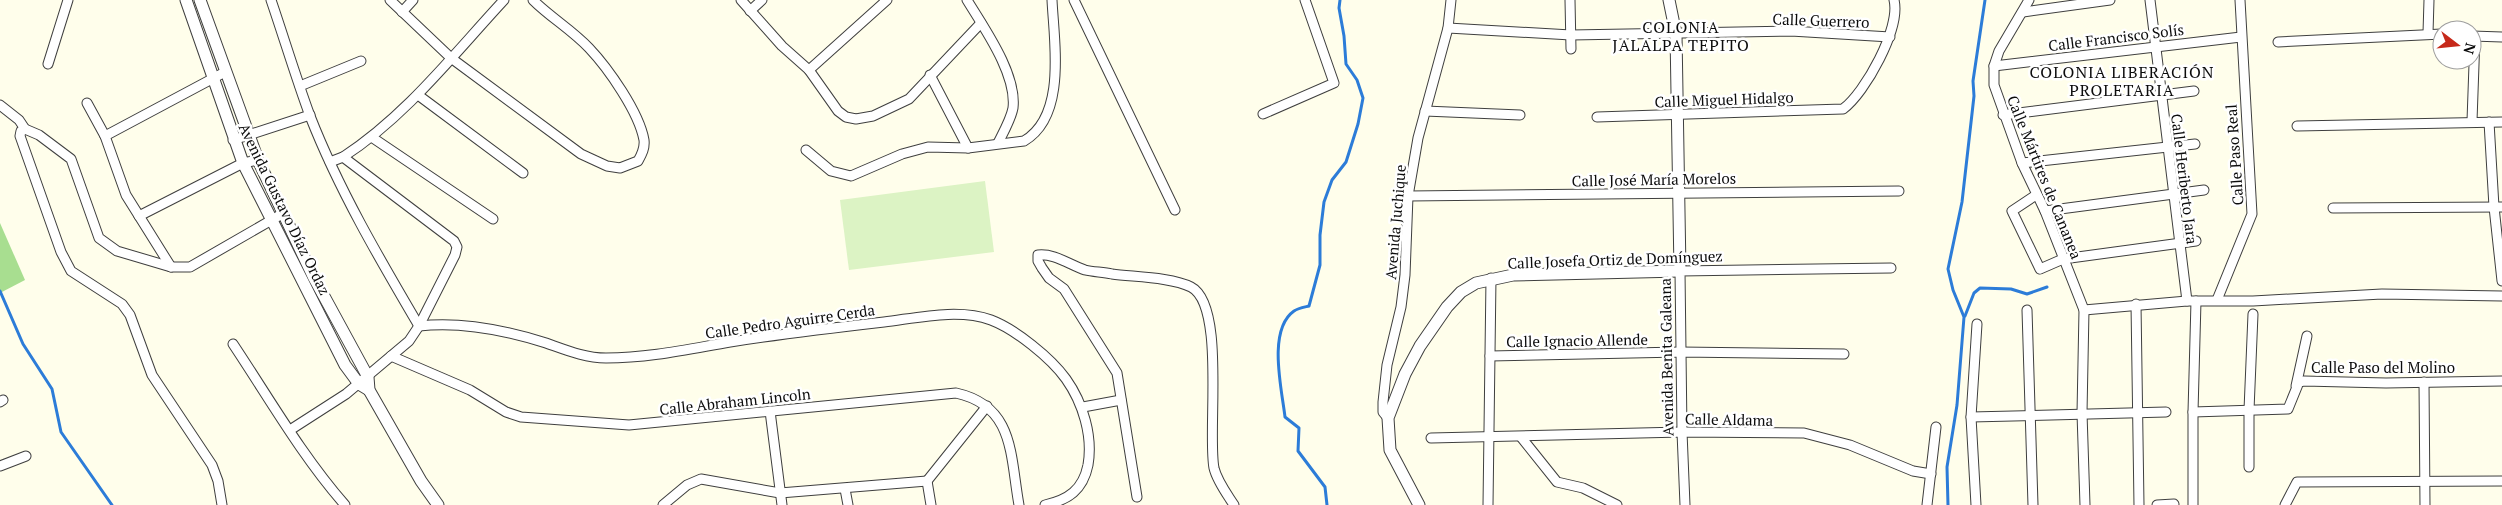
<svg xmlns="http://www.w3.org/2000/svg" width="2502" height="505" font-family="'PT Serif',serif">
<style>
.forest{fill:#a8de90}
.pitch{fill:#dcf3c4}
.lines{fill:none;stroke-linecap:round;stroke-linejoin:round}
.stream{stroke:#2c7cd8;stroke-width:3}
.minor-casing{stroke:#3f3f3f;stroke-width:11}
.tertiary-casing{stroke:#3f3f3f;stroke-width:13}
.minor{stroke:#fff;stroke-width:9}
.tertiary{stroke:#fff;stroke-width:11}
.labels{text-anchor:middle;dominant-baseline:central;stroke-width:5;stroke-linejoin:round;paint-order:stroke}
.street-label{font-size:15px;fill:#0c0c0c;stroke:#fff}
.neighbourhood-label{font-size:16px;letter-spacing:1px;fill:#0c0c0c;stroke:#fff}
</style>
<rect width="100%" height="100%" fill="#fffeeb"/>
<!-- forest -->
<polygon class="forest" points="0,223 25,280 0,293"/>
<!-- pitch -->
<polygon class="pitch" points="985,181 994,252 849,270 840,200"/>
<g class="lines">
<!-- stream -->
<g class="stream">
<polyline points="0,291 23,344 52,389 61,432 112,505"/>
<polyline points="1965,316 1974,293 1980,288 2011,289 2027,294 2047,287"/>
<path d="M1327,505L1325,487L1298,451L1299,428L1285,417C1282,390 1267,330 1294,311C1298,308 1305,307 1309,306L1320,265V235L1324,202L1332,180L1346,162L1358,124L1363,98L1357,80L1346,64L1344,36L1339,8L1340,0"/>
<polyline points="1948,505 1947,467 1957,405 1964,317 1953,290 1948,269 1962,202 1974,96 1973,81 1985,0"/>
</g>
<!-- minor casing -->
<g class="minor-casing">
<g id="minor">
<path d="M271,0C284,38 296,78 310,116C339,190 379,258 419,326"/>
<path d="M390,0L451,58L581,154L607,166L620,168L638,161C642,154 645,148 644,140C639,112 608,68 589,48C572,30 550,17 533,0"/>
<polyline points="741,0 782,46 809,70 838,111 846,117 856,119 873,116 909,99 981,23"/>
<path d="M967,0C984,28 1017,74 1013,108C1011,119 1003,133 998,143"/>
<polyline points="1074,0 1175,210"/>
<polyline points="1570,0 1571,49"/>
<polyline points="2029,0 1999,51 1994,66 1994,85 2022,163 2045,211 2084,310 2082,413 2085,505"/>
<polyline points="2150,0 2187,301"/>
<polyline points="750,11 762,0"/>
<polyline points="402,12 413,0"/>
<polyline points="2023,12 2110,0"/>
<polyline points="1448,28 1571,35 1791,31 1890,37"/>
<polyline points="2428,33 2429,0"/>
<polyline points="2472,36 2502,37"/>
<polyline points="2278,42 2442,34"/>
<polyline points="48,64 68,0"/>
<polyline points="1994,66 2241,37"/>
<polyline points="809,70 887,0"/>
<polyline points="930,75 968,148"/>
<polyline points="300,86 361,61"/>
<polyline points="418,95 523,173"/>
<polyline points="87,103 105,136 126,195 171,267"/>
<polyline points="0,105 19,120 25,129 39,135 71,159 99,238 117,251 171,267 190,267 282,214"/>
<polyline points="1425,111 1520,115"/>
<polyline points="1263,114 1334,83 1305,0"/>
<polyline points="2003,115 2194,91"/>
<path d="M1597,117L1843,109C1865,93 1901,28 1894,0"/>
<polyline points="2472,121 2475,36"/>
<polyline points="2489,122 2494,207 2502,281"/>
<polyline points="2297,126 2502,122"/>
<polyline points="25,129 21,131 20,136 61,252 71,271 122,304 130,315 152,375 212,465 218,481 222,505"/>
<polyline points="105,136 225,72"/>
<polyline points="373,138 493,219"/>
<polyline points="233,140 310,115"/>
<path d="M806,150L831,171L851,176L902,154L928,147L968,148L1024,141C1067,116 1054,42 1052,0"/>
<path d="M343,157C406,116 453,55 504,0"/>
<polyline points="2022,163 2195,144"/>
<polyline points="2036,195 2012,211 2040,269 2063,259 2196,241"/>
<polyline points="1408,196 1899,191"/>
<polyline points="2333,208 2502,207"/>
<polyline points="2045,211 2204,190"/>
<polyline points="139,216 243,163 258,160"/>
<polyline points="2217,300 2252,214 2240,0"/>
<polyline points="2136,304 2139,505"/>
<polyline points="2027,310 2033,505"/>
<polyline points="2084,310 2187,301 2253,301 2382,294 2502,296"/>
<path d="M419,326C462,321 505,330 546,343C566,350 585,358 606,358C649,358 689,349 730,342C781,334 832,328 884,322C917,318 958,308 991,320C1015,329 1051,358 1066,379C1083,403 1093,436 1088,465C1083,490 1068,500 1045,505"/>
<path d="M233,344C269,398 302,456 345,505"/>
<path d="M391,356L470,390L506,412L521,417L629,425L956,393C1015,406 1010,456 1019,505"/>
<polyline points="1490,356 1680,352 1844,354"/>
<polyline points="2424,382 2425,505"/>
<polyline points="2296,386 2307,336"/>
<polyline points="0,402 3,400"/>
<polyline points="1083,407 1121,400"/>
<polyline points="770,411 782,505"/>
<polyline points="2193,412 2288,409 2299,382 2304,381 2386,383 2502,381"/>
<polyline points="1971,417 2166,412"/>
<polyline points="1388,418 1383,412 1383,402 1387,365 1401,307 1405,275 1408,196 1418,138 1448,28 1451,0"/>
<polyline points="290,430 346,394 409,341 419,326 455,255 457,247 454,241 343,157 330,162"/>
<polyline points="1521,437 1557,482 1583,488 1617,505"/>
<polyline points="1431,438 1682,432 1804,433 1850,445 1913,471 1931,474"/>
<polyline points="0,466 26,456"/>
<polyline points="2249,467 2249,410 2253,314"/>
<polyline points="927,481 987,406"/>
<polyline points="927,481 931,505"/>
<polyline points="845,489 848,505"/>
<path d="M1137,497L1117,373L1064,289L1049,278L1042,268L1038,261V255C1054,253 1070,265 1085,270C1093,272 1103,272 1112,274C1133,277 1171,277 1191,287C1226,305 1207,433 1214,468C1217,481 1227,494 1234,505"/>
<polyline points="663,505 687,485 701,479 780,493 927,481"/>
<polyline points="1488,505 1491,278"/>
<polyline points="1685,505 1682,432 1680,271 1891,268"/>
<polyline points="1927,505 1936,427"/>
<polyline points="1976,505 1971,417 1977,324"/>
<polyline points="2157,505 2174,504"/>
<polyline points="2193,505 2193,412 2196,301"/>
<polyline points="2285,505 2297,482 2502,481"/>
</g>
</g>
<!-- tertiary casing -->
<g class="tertiary-casing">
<g id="tertiary">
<polyline points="186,0 243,163 345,365 359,384 369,390"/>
<polyline points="200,0 258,160 313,276 368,377 369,390 421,481 438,505"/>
<polyline points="1419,505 1390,450 1388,418 1405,374 1420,346 1447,307 1461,292 1476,283 1513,275 1680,271 1676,34 1669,0"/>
</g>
</g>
<!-- minor -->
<use href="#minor" class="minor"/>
<!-- tertiary -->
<use href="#tertiary" class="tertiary"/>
</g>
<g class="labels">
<!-- street labels -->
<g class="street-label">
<text transform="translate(1821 20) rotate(2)">Calle Guerrero</text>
<text transform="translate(2116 37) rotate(-7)">Calle Francisco Solís</text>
<text transform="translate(1724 99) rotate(-2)">Calle Miguel Hidalgo</text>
<text transform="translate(2234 155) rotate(-94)">Calle Paso Real</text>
<text transform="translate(2045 177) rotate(68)">Calle Mártires de Cananea</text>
<text transform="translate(1654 179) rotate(-1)">Calle José María Morelos</text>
<text transform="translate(2185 179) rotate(83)">Calle Heriberto Jara</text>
<text transform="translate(285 209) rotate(64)">Avenida Gustavo Díaz Ordaz</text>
<text transform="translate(1395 222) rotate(-85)">Avenida Juchique</text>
<text transform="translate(1615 259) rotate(-2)">Calle Josefa Ortiz de Domínguez</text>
<text transform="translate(790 321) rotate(-8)">Calle Pedro Aguirre Cerda</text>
<text transform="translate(1577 340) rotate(-1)">Calle Ignacio Allende</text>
<text transform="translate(1666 357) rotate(-91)">Avenida Benita Galeana</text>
<text x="2383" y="367">Calle Paso del Molino</text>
<text transform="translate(735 401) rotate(-6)">Calle Abraham Lincoln</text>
<text transform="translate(1729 419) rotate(1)">Calle Aldama</text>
</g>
<!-- neighbourhood labels -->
<g class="neighbourhood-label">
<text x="1681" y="27">COLONIA<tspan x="1681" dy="18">JALALPA TEPITO</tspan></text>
<text x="2122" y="72">COLONIA LIBERACIÓN<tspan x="2122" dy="18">PROLETARIA</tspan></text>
</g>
</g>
<!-- north arrow -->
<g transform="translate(2457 45) rotate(106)"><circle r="24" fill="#ffffff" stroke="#9e9e9e"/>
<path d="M0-4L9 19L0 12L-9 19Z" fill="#c6291a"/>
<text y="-8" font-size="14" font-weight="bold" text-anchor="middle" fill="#0c0c0c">N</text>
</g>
</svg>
